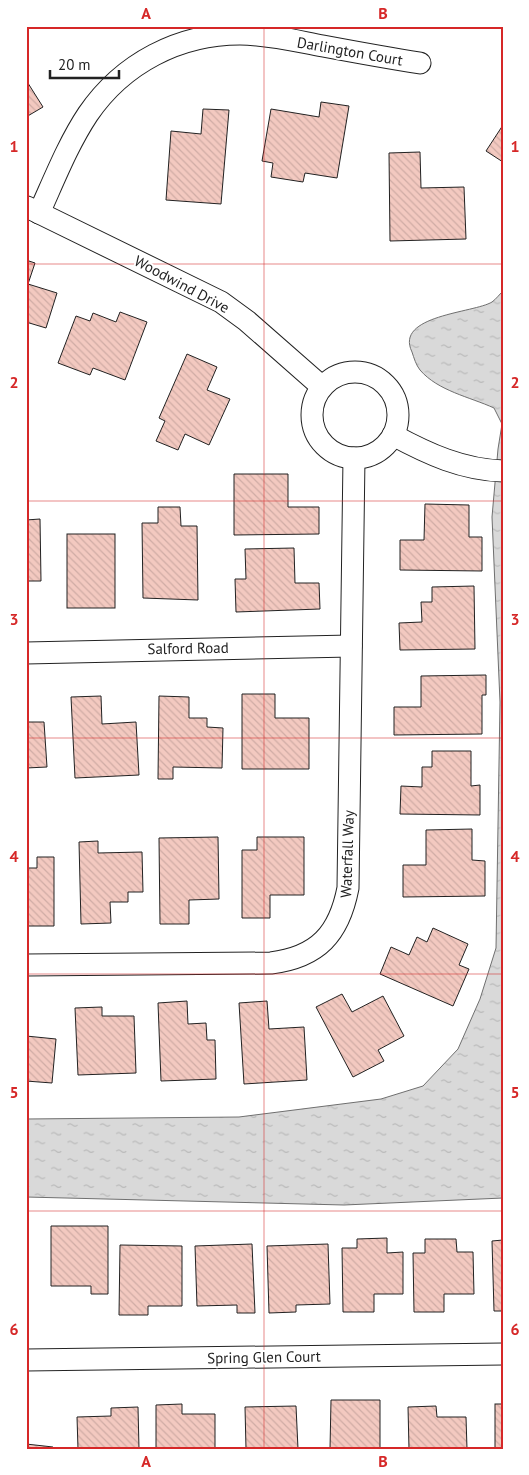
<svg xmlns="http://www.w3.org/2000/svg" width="529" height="1475" font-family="'PT Sans',sans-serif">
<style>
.water{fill:url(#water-ripples);stroke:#6f6f6f}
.building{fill:url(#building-back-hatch);stroke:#222}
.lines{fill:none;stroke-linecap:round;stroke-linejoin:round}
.minor-casing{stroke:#222;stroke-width:23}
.minor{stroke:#fff;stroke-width:21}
.grid{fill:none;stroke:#d62828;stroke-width:1;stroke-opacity:0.55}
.labels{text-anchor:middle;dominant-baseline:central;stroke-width:4;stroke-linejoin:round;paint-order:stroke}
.street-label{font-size:15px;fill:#222;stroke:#fff}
.neatline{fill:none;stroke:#d62828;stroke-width:2}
.grid-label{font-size:16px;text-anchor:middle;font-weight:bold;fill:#d62828}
</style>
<defs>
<pattern id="water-ripples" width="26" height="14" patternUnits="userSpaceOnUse" patternTransform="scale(1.25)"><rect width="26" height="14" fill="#d9d9d9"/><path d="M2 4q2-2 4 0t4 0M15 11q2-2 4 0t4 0" fill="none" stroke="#bababa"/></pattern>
<pattern id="building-back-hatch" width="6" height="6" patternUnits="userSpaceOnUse" patternTransform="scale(1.25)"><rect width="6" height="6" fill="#f3c9c0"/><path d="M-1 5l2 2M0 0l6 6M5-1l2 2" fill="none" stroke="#d0aca5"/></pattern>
</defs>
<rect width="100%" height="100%" fill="#fff"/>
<!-- water -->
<path class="water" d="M503,291V1198L344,1205L26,1197V1119L239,1117L381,1099L423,1086L458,1049L480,999L496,948L500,702L492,517L498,449L502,424L494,408C470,397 438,391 420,370C416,365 414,358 412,352C394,315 474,313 492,302C496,299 499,295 503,291Z"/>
<!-- building -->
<g class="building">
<polygon points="26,80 43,107 26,117"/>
<polygon points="321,102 349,106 337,178 305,173 303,182 271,177 273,163 262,161 271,109 319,117"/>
<polygon points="203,109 229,110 221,204 166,200 171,131 201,134"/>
<polygon points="503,125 503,162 486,151"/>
<polygon points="420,152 421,188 464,187 466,239 390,241 389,153"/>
<polygon points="26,260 35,263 28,284 57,293 46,328 26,322"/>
<polygon points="120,312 147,322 125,380 93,368 90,375 58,363 76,316 90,321 93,313 116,322"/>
<polygon points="187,354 217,367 207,390 230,399 209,445 185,434 178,450 156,441 165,421 159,418"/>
<polygon points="234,474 288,474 288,507 319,507 319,534 234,535"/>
<polygon points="425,504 469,505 469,537 482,537 482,571 400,570 400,540 424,540"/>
<polygon points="158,507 180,507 181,526 197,526 198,600 143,598 142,523 158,523"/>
<polygon points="40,519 41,581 26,581 26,520"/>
<rect x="67" y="534" width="48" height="74"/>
<polygon points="294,548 295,583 319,583 320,609 236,612 235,579 246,579 245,549"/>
<polygon points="474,586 475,649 400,650 399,623 422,622 421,602 432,602 432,587"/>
<polygon points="486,675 486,695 482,695 482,734 394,735 394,707 421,707 421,676"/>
<polygon points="242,694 275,694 275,718 309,718 309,769 242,769"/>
<polygon points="101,696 102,724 136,722 139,775 75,778 71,697"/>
<polygon points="159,696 189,697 189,718 207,718 207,727 223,728 222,768 173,767 173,779 158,779"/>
<polygon points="26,722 44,722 47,767 26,768"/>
<polygon points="432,751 471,751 471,786 480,785 480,815 400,814 401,786 422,787 422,767 432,767"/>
<polygon points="472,829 472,860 485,861 485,896 403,897 403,865 426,865 426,830"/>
<polygon points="218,837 219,899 189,900 189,924 160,924 159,838"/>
<polygon points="257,837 304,837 304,895 270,895 270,918 242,918 242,850 257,850"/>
<polygon points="98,841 98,853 142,852 143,892 128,892 128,902 110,902 111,923 81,924 79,842"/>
<polygon points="37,857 54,857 54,926 26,926 26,868 37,868"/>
<polygon points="433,928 468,944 459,965 469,969 453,1006 380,974 391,947 409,955 417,937 427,942"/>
<polygon points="342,994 352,1012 383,996 404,1036 378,1050 384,1061 353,1077 316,1007"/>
<polygon points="187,1001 188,1024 206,1023 207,1040 215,1040 216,1079 161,1081 158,1003"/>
<polygon points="267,1001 269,1029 304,1027 307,1080 244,1084 239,1003"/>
<polygon points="102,1007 102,1016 134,1016 136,1073 78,1075 75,1008"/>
<polygon points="26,1036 56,1039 52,1083 26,1081"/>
<polygon points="51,1226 108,1226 108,1294 91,1294 91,1286 51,1286"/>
<polygon points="387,1238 387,1253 403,1252 403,1294 374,1294 374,1312 343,1312 342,1248 357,1248 357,1239"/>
<polygon points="425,1239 456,1239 457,1252 473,1252 474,1294 444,1294 444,1312 414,1312 413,1253 425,1253"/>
<polygon points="503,1240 503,1311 494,1311 492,1241"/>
<polygon points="252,1244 255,1313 237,1313 237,1305 197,1306 195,1246"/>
<polygon points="328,1244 330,1304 296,1305 296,1312 269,1313 267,1246"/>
<polygon points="120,1245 182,1246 182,1306 148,1306 148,1315 119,1315"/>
<polygon points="331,1400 380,1400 380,1449 330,1449"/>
<polygon points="182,1404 182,1414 215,1414 215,1449 156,1449 156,1405"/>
<rect x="495" y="1404" width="8" height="45"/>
<polygon points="296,1406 298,1449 246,1449 245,1407"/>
<polygon points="436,1406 437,1417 466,1417 467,1449 409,1449 408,1407"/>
<polygon points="138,1407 139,1449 78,1449 77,1417 111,1416 111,1408"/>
<polygon points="26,1444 53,1447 53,1449 26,1449"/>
</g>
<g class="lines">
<!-- minor casing -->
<g class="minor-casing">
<g id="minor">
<polyline points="27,207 221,302 247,321 321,386"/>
<path d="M39,213C54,180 68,144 88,114C123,63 179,34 240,34C268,34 296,41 323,46C355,52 388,58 420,63"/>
<circle cx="355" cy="415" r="43"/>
<path d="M393,435C428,454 463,470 503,471"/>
<polyline points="26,653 351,646"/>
<path d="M26,965L271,963C318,957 339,934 348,888L354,458"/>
<polyline points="26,1360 503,1354"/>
</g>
</g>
<!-- minor -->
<use href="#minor" class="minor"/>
</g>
<!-- grid -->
<path class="grid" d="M264,26V1449M26,264H503M26,501H503M26,738H503M26,974H503M26,1211H503"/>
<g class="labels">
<!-- street labels -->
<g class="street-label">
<text transform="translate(350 51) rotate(10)">Darlington Court</text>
<text transform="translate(182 284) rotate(28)">Woodwind Drive</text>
<text transform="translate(188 648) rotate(-1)">Salford Road</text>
<text transform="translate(347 854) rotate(-88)">Waterfall Way</text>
<text transform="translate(264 1357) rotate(-1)">Spring Glen Court</text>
</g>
</g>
<!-- border -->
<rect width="529" height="1475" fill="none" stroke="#ffffff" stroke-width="55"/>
<!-- scale -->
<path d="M50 70v8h69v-8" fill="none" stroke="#222222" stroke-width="2.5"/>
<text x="58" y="70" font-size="15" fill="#222222" stroke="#ffffff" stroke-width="4" paint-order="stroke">20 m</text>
<rect x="28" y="28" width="474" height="1420" class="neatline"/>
<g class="grid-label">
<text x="146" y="19">A</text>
<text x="383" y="19">B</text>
<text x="14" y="152">1</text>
<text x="515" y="152">1</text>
<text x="14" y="388">2</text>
<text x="515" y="388">2</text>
<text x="14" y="625">3</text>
<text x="515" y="625">3</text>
<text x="14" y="862">4</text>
<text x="515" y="862">4</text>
<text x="14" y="1098">5</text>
<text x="515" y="1098">5</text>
<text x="14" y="1335">6</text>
<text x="515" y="1335">6</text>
<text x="146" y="1467">A</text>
<text x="383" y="1467">B</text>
</g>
</svg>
